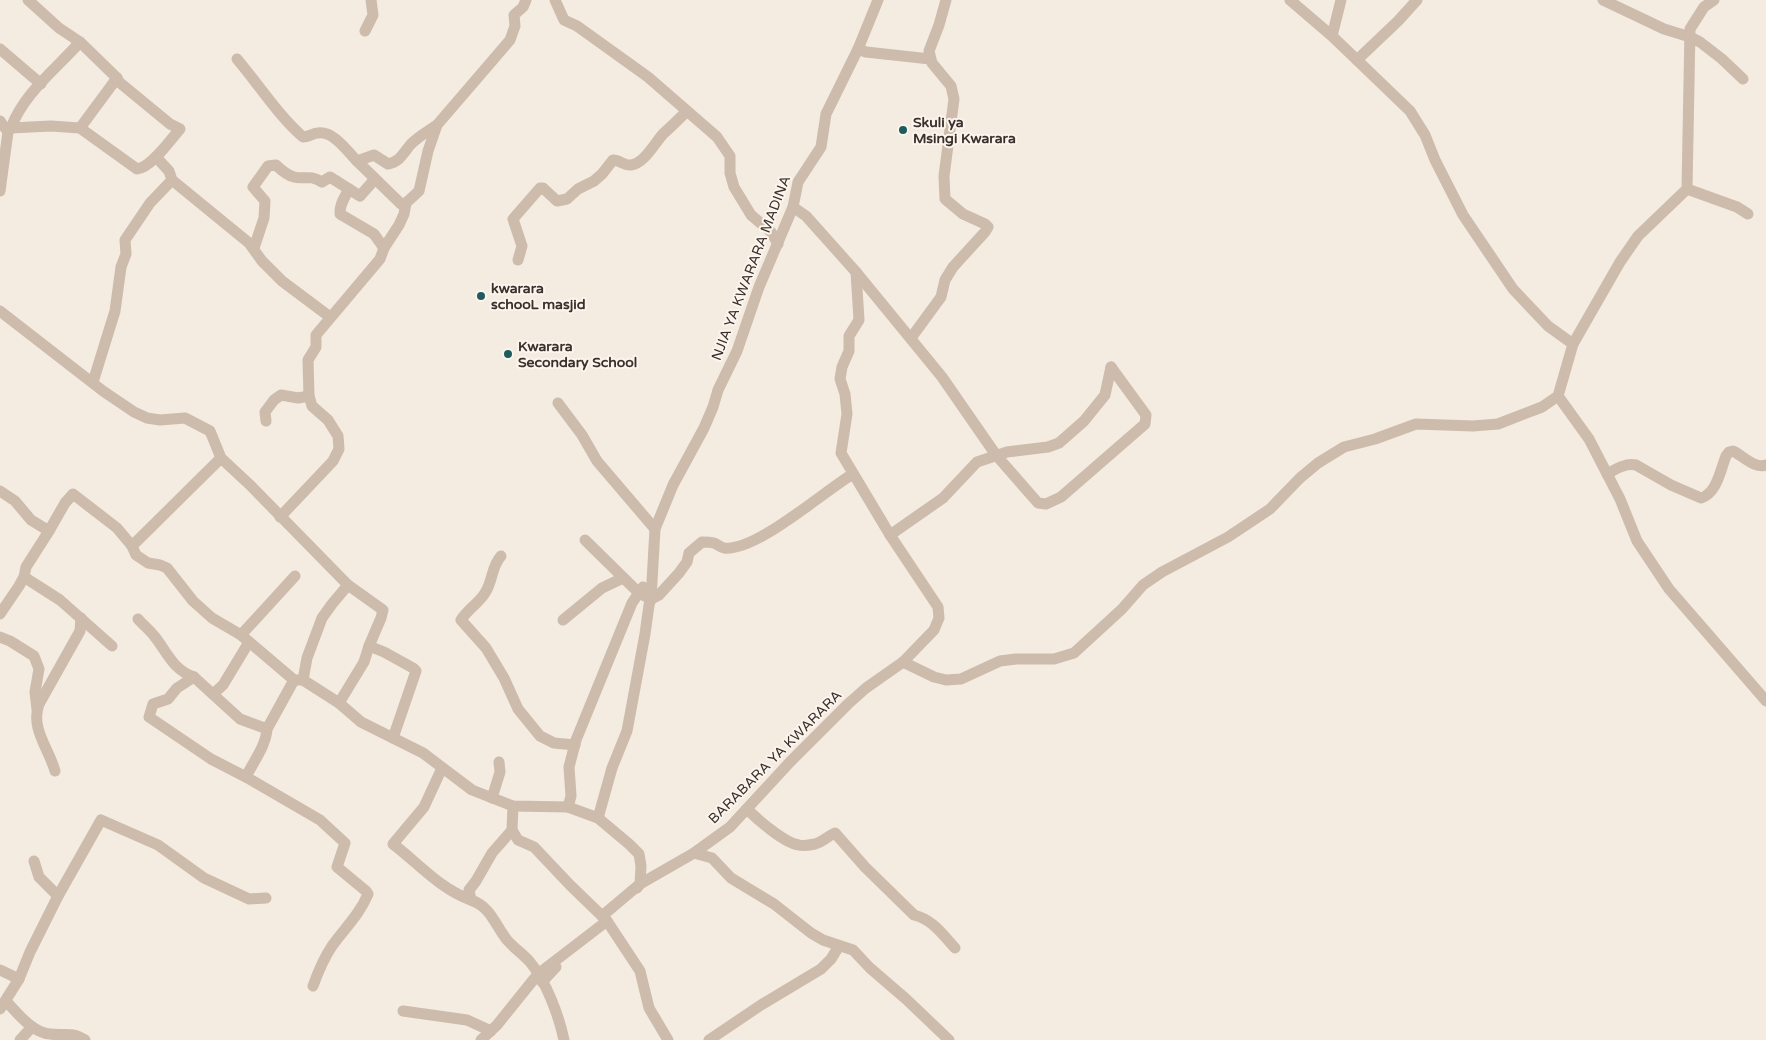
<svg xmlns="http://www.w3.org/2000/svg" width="1766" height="1040" font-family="'Varela Round',sans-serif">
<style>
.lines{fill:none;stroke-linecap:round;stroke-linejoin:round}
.minor{stroke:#cdbbac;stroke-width:11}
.poi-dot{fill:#1f5a5e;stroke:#fbf5ee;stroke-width:2}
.labels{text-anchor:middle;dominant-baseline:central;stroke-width:4;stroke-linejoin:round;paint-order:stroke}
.poi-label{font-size:14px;font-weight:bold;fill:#3b302b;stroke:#fbf5ee;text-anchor:start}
.street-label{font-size:14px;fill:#3b302b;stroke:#fbf5ee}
</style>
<rect width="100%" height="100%" fill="#f4ebe1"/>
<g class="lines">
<!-- minor -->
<g class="minor">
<polyline points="555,0 564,20 577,26 648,77 717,137 730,156 730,173 734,187 751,215 771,232 778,244"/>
<polyline points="1290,0 1332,36 1410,111 1425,135 1435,160 1463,215 1513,289 1548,326 1573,344"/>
<polyline points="1603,0 1664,29 1690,37 1700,42 1722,59 1743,79"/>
<polyline points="365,31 373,15 371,0"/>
<polyline points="1332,36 1341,0"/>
<polyline points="0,49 41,84"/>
<polyline points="858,49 866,52 930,59"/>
<path d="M237,59C259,85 277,114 303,137C309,137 313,133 318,133C334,131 347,151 357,161L374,155L388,164C400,162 404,152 411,144C419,136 428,131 437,125"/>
<polyline points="1357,60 1398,21 1417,0"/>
<polyline points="0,121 8,132"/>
<path d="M11,128C23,94 57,68 80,42"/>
<polyline points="80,128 117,78"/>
<polyline points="156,157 169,171 172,180 249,243 262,261 282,281 330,317"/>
<polyline points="357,161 401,204 406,203"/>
<path d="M349,189C345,197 339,205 340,214L374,234L384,248"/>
<polyline points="1687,189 1737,207 1748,214"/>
<path d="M0,191L8,132L11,128L51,126L80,128L137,169C151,168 171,139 180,129L170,124L119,82L117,78L80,42L59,28L28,0"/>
<polyline points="793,207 806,216 856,272 942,377 996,455 1038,503 1046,504 1061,497 1145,424 1146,415 1111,367"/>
<path d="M254,248L264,218L265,201L253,187L268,166L276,165C281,170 287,175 294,177C304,180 309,174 322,182L330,177L360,196L375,179"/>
<path d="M518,260L522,246L513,219L540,188H543L557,201L567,199L578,189L594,181L602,174L613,160C620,160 624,166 631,165C645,163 655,142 664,133C672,126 679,119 687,111"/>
<polyline points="0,311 103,391 134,412 147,418 160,420 185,418 210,431 221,458 250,485 348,585 383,610 381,618 369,646 364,662 339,703"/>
<polyline points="911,338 941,297 945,280 953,267 985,232 988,227 985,224 963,214 945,199 944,176 954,99 951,86 932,63 929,51 939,25 946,0"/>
<polyline points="93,382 115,311 121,267 126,254 125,240 150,203 172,180"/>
<polyline points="1558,396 1589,439 1620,499 1637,541 1669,589 1766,701"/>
<polyline points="558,403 582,435 597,461 655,529"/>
<polyline points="266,421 265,412 274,400 281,395 298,398 309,396"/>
<path d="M1607,474C1616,469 1625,463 1636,465L1671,485L1701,498C1717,493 1720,471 1726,456L1729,452L1733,451C1743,456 1755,469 1766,465"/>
<polyline points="0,491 15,501 31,520 49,531"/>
<polyline points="280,517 333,461 339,449 338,436 328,420 312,406 309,396 308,360 316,347 316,335 380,259 384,248 399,225 404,214 406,203 419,191 428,151 437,125 510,40 515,26 514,15 523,7 526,0"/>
<polyline points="890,535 943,498 977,462 1007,452 1048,447 1059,443 1084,421 1105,395 1111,367"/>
<path d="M585,540L639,593L651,599L659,595L679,573L687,562L689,553L702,542C706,542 710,542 714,543C717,544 720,547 724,548C756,552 824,491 853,474"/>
<polyline points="132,546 221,458"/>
<path d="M501,556C491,567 493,581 485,593C479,603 468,609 461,620L486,648L504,678L518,709L540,736L554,743L575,745"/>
<polyline points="24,577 60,600 112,646"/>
<polyline points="0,614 19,586 24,577 26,567 49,531 65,503 73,494 117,528 132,546 136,555 148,563 160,565 167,568 193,601 212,618 241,635 294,680 303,680 339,703 361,722 423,753 472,790 513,806 568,807 598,818 629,844 639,854 641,866 640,884 602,916 607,921 538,974 497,1025 481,1040"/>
<path d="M138,619C143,625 150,630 155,637C167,652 173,670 194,677L240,719L267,729"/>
<polyline points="563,620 602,588 623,578"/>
<polyline points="241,635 295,576"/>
<polyline points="0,637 10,641 34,656 39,669 35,692 37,709"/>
<polyline points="369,646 384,652 413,668 416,671 393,738"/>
<polyline points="903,662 934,677 946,680 961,679 1000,661 1016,659 1054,659 1074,653 1122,609 1143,585 1162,572 1228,537 1270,509 1300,478 1318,463 1344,447 1375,439 1416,424 1473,426 1498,424 1542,407 1558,396 1573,344 1620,262 1638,236 1687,189 1690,29 1704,7 1714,0"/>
<polyline points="194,677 177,688 168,699 153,704 149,717 211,759 246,777"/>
<path d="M294,680L267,729C266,746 253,762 246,777L320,820L345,843L337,867L366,891L368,894C360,914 344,929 332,946C324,958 318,972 313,986"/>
<polyline points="303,680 307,658 322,618 332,604 348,585"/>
<polyline points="213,694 223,685 249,642"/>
<path d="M442,768L424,807L393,844C418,863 440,889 471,900"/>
<path d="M55,771C49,749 30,728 39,704L80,631L81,618"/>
<polyline points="492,798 500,772 499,762"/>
<path d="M513,806L512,830L492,853L476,881L469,890L471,900C491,907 495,925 507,940C514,948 523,954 530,962C546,981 559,1016 564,1040"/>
<polyline points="568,807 571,796 569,767 576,740 632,603 643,587"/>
<path d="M747,809C757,819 784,843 799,845C803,846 810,845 815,844C823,842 828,836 835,833L865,867L914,915C932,919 943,935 955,948"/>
<polyline points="598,818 612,768 627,731 645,634 649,605 651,599 655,529 673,485 704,428 713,407 718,390 737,351 759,287 793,207 798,182 821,147 826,114 858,49 878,0"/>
<polyline points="512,830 518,840 534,847 570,885 602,916"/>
<polyline points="694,853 712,858 731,878 774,904 811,933 823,940 853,950 870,968 906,999 949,1040"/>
<polyline points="34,861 39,877 58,896"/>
<polyline points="637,888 640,884 694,853 730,827 790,762 848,704 866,688 903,662 934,630 939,618 938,607 890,535 841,453 847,414 845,394 840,379 842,367 849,351 849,336 859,320 856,272"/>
<polyline points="607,921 640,971 649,1008 668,1040"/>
<polyline points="0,970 19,979"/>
<polyline points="542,982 556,967"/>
<path d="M6,1001C17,1013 33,1033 50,1034C66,1036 70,1031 85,1040"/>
<polyline points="0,1009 19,979 30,952 58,896 101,820 158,845 204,878 249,899 266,898"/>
<polyline points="403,1011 467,1020 491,1031"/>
<polyline points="20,1040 32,1027"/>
<polyline points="709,1040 761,1005 821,969 831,959 839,946"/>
</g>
</g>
<!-- markers -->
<g class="poi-dot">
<circle cx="903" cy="130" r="5"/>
<circle cx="481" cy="296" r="5"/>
<circle cx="508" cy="354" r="5"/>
</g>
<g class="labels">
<!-- poi labels -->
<g class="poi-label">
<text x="913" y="122">Skuli ya<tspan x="913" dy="16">Msingi Kwarara</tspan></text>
<text x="491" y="288">kwarara<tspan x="491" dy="16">schooL masjid</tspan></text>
<text x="518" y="346">Kwarara<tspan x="518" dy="16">Secondary School</tspan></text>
</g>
<!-- street labels -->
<g class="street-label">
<text transform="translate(751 268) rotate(-69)">NJIA YA KWARARA MADINA</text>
<text transform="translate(775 757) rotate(-45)">BARABARA YA KWARARA</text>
</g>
</g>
</svg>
